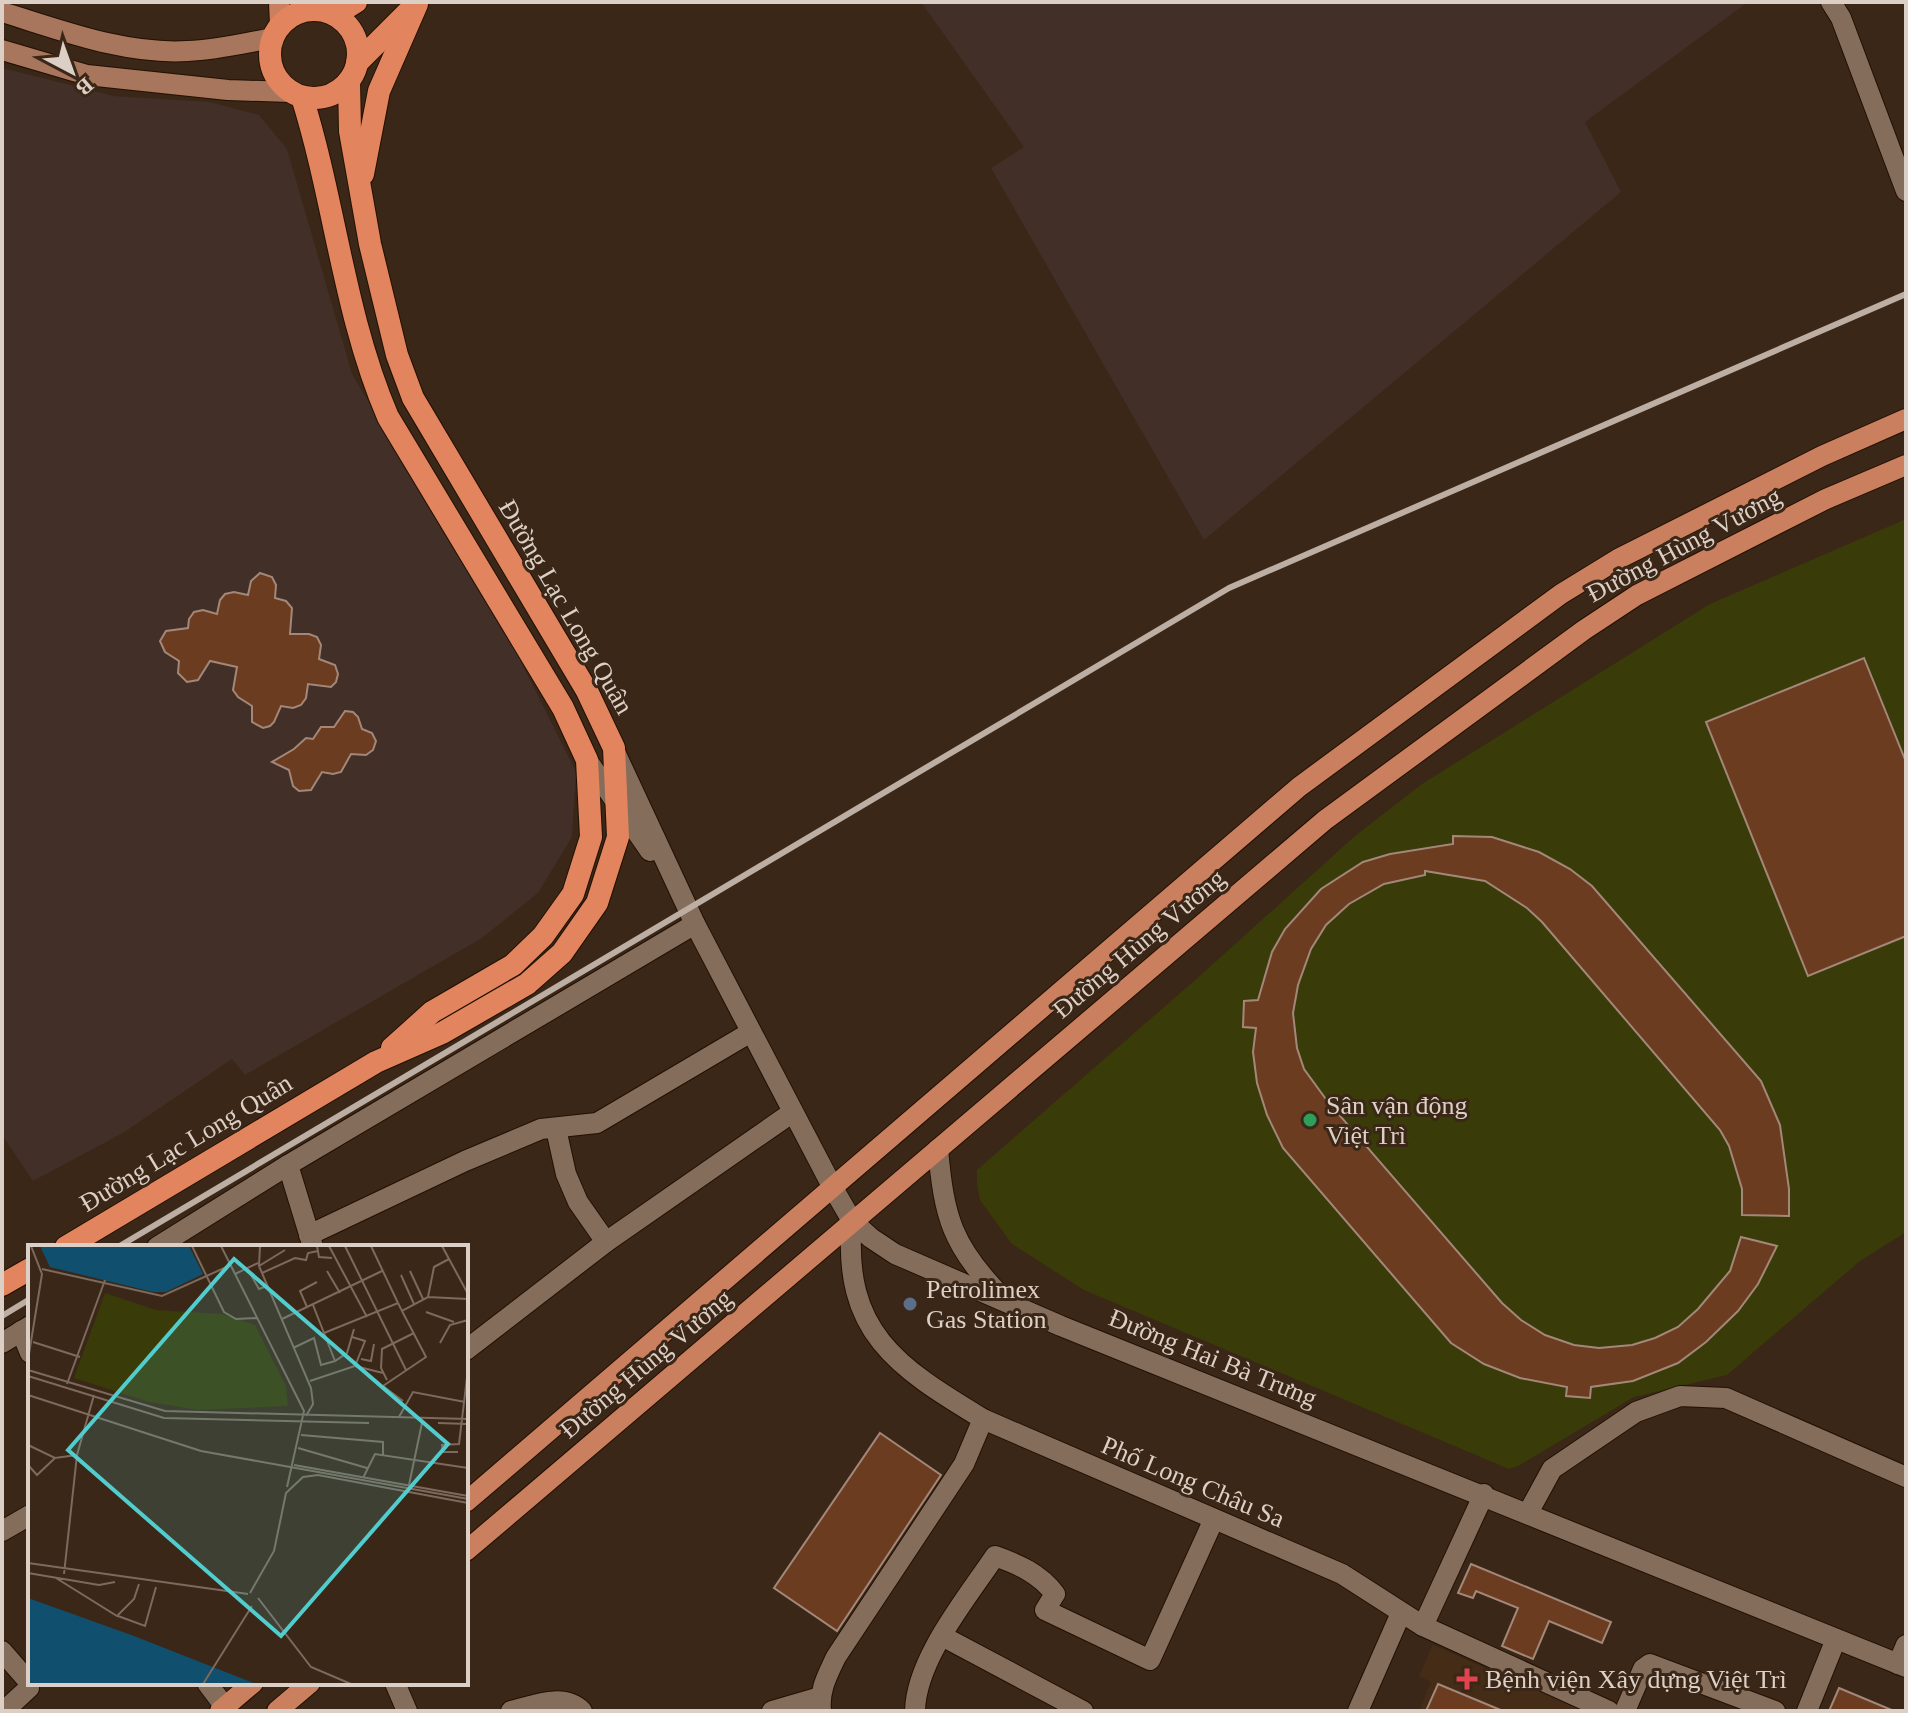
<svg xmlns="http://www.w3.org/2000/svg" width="1908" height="1713" font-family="'Times New Roman',serif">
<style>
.built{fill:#452c17}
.industrial{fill:#412f28}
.green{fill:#393b09}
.building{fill:#6b3c20;stroke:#a38879;stroke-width:2}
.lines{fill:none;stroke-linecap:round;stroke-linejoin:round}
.minor-casing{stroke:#221002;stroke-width:22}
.tertiary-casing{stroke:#221002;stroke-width:22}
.secondary-casing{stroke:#221002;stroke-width:22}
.primary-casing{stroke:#221002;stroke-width:22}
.trunk-casing{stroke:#221002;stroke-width:24}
.minor{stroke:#846d5b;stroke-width:20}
.tertiary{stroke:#846d5b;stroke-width:20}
.secondary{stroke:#a7765c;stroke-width:20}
.primary{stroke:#ca7f5e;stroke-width:20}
.trunk{stroke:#e2855f;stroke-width:22}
.rail{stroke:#bdaea3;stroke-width:6}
.leisure-dot{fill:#2e9e5b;stroke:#3b2718;stroke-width:3}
.service-dot{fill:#5c6f8a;stroke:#3b2718;stroke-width:3}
.health-dot{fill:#e0444e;stroke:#3b2718;stroke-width:3}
.labels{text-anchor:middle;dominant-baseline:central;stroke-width:6;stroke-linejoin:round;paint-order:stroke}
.street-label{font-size:26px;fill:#dccfc5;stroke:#3b2718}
.poi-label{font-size:26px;fill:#dccfc5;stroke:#3b2718;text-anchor:start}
.inset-road{fill:none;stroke:#7b6a5d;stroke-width:2}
.view{fill:#52cdce;fill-opacity:0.15;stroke:#52cdce;stroke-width:4}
.inset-edge{fill:none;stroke:#dccfc5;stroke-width:4}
</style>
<rect width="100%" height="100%" fill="#3b2718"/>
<!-- built -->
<polygon class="built" points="1433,1645 1583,1711 1419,1711 1431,1682 1419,1676"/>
<!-- industrial -->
<g class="industrial">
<polygon points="921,2 1748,2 1585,122 1621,192 1204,540 991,168 1024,147"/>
<polygon points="2,68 114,96 210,102 259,115 287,149 352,374 514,648 576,772 572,837 538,893 482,938 245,1075 232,1059 123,1133 33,1181 2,1135"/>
</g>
<!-- green -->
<polygon class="green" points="1906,519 1906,1232 1860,1261 1727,1375 1634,1397 1518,1466 1509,1469 1084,1290 1012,1244 980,1200 977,1183 977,1170 1202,974 1355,836 1422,784 1710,604"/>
<!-- building -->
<g class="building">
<polygon points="260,573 272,577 276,585 275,598 286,601 292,608 290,634 309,634 317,637 321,645 319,659 335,665 338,674 336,682 331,687 308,684 306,698 301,705 293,708 281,706 274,722 270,726 263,728 252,722 252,706 238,697 233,690 237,667 210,661 198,680 187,682 178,673 179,661 165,652 160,641 166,631 188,628 189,619 194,612 203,610 217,614 220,600 225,594 234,592 248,595 251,581"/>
<polygon points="1864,658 1906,762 1906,936 1808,976 1706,722"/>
<polygon points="345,711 353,712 358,717 362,729 372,733 376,741 373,750 366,755 351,754 341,772 333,774 322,772 311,790 299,791 293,786 289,770 272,762 294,749 306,738 313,739 321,727 334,727"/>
<polygon points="1453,836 1492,837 1539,852 1570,869 1592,886 1761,1081 1780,1125 1789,1189 1789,1216 1742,1215 1742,1189 1729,1146 1720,1130 1542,922 1527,908 1485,881 1425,871 1425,875 1384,884 1349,904 1326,925 1311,949 1298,985 1293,1013 1297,1048 1304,1069 1328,1102 1502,1303 1521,1320 1545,1335 1574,1345 1599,1348 1632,1345 1655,1338 1678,1327 1698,1309 1730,1271 1741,1237 1777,1246 1758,1284 1738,1311 1706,1342 1678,1363 1633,1381 1591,1387 1590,1398 1566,1396 1567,1387 1520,1378 1484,1364 1451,1343 1283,1148 1267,1115 1257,1083 1253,1052 1256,1028 1243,1027 1244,1001 1258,1000 1272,952 1285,929 1321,889 1363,862 1390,854 1453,844"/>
<polygon points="880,1433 941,1475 837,1631 774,1588"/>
<polygon points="1471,1564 1611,1622 1602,1643 1549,1621 1533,1659 1502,1646 1518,1608 1476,1591 1473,1598 1458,1593"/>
<polygon points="1438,1684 1503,1711 1426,1711"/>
<polygon points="1839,1688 1894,1711 1829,1711"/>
</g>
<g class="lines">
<!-- minor casing -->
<g class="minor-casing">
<g id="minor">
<polyline points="1831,2 1841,18 1906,191"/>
<polyline points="556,1129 566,1174 578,1202 606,1242"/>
<polyline points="288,1165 313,1247"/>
<path d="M852,1221C842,1332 897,1367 983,1419L1342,1574L1423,1626L1609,1711"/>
<polyline points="309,1235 465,1161 541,1129 597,1123 751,1032"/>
<polyline points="157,1247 288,1165 695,924"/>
<polyline points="21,1331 30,1353"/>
<polyline points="2,1343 30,1326"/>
<polyline points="466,1350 606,1242 793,1112"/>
<polyline points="1528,1513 1552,1469 1636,1412 1680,1396 1726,1398 1906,1477"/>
<polyline points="2,1531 30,1515"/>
<polyline points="1423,1626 1484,1494"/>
<polyline points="942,1636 1083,1711"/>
<polyline points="2,1651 29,1682 29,1688 4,1711"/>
<polyline points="1898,1664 1906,1645"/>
<polyline points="207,1683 225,1707"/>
<polyline points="395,1683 407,1711"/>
<path d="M511,1711C533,1706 563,1692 582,1711"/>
<polyline points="772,1711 820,1697"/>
<path d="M821,1711C819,1690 827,1676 836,1657L964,1464L983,1419"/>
<path d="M915,1711C916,1659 967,1598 995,1556C1018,1564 1040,1574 1055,1594L1045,1610L1150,1660L1214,1519"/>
<polyline points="1358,1711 1401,1613"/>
<polyline points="1625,1711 1643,1669 1650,1664 1775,1711"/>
<polyline points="1807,1711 1836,1639"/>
</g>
</g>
<!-- tertiary casing -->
<g class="tertiary-casing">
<g id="tertiary">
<polyline points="615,752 695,924 833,1188 852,1221 871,1238 895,1254 1061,1326 1906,1667"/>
<polyline points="587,760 650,851"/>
<path d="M938,1149C944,1217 952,1246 1001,1296"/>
</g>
</g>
<!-- secondary casing -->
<g class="secondary-casing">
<g id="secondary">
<path d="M2,12C61,30 125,55 188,51C216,50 245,43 273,38"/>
<polyline points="2,50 87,75 228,90 290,92"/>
</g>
</g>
<!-- primary casing -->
<g class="primary-casing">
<g id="primary">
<polyline points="279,2 280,25"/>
<polyline points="317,2 323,11"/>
<polyline points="466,1502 1299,787 1561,594 1618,559 1822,456 1906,419"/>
<polyline points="466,1551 1325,820 1584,630 1637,595 1826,499 1906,465"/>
<polyline points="220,1711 253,1683"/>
<polyline points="277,1711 310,1683"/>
</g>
</g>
<!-- trunk casing -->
<g class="trunk-casing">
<g id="trunk">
<circle cx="314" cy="54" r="44"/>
<polyline points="335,15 356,2"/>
<polyline points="357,63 407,13"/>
<path d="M302,97C335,202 344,315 388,417L563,708L587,760L591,837L573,894L543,936L513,965L432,1012L392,1048"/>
<polyline points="363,174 379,91 417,4"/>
<polyline points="66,1247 376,1062 442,1033 527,984 562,953 597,903 618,837 614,748 587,691 413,398 397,355 370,244 350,131 349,81"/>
<polyline points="2,1285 30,1269"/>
</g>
</g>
<!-- minor -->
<use href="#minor" class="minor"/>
<!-- tertiary -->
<use href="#tertiary" class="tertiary"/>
<!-- secondary -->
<use href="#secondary" class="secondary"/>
<!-- primary -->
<use href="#primary" class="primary"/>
<!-- trunk -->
<use href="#trunk" class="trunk"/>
<!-- rail -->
<g class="rail">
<polyline points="118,1247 1229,588 1906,294"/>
<polyline points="2,1316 30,1299"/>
</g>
</g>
<!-- markers -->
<circle class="leisure-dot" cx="1310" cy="1120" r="8"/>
<circle class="service-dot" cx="910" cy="1304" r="8"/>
<path class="health-dot" d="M1463 1667h8v8h8v8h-8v8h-8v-8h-8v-8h8z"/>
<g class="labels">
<!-- street labels -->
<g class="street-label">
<text transform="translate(1684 545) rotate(-28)">Đường Hùng Vương</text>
<text transform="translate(566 607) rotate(60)">Đường Lạc Long Quân</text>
<text transform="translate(1139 944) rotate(-40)">Đường Hùng Vương</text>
<text transform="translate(186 1143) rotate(-31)">Đường Lạc Long Quân</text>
<text transform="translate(1213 1358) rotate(22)">Đường Hai Bà Trưng</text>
<text transform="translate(646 1364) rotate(-40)">Đường Hùng Vương</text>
<text transform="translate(1193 1482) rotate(23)">Phố Long Châu Sa</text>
</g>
<!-- poi labels -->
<g class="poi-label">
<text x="1326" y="1105">Sân vận động<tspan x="1326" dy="30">Việt Trì</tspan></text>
<text x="926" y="1289">Petrolimex<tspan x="926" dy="30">Gas Station</tspan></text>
<text x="1485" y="1679">Bệnh viện Xây dựng Việt Trì</text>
</g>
</g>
<!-- overview -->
<g transform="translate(28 1245)">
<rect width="440" height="440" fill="#3b2718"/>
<path d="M77,48L128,65L194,69L227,80L258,141L260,161L170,165L121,157L46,133Z" fill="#393b09"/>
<path d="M12,1H161L175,29L138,47H125L22,22ZM0,353L106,391L228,439H0Z" fill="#10506e"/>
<path class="inset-road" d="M164,1L196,67L208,74L230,73M193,1L276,166L259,242M232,1L231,21L283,143L285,159L278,171M289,1L291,12L304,13M301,1L339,72M317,1L378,125M343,1L370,58M414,1L440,49M231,21L257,5M219,23L231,44L239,41M14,24L134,51L203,20M299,26L312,48M382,26L395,54M234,28L267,13L278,15L280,8L290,6M207,29L230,18M373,30L386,59M400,52L406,22L421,14M285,60L307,116M279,62L272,46L289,37M374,66L398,112L355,141L375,156M398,67L426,77M254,74L354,26M296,88L370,58L374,66L400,52L440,54M5,97L52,112M412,98L422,80L440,75M265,103L286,93L293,120L307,116L319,108L326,84M333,114L343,116L346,99M0,115L14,29L3,1M327,121L355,128M0,125L137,166L440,174M0,131L136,173L341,178M359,135L353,123L354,104L386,88M282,136L327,121L337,96L324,92M39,139L77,35M0,150L173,206L440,254M371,172L385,147L437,157M410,178L440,179M273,190L355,197V210M0,200L27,213L49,210M270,203L339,223M430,207H415L414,200L431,199L440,124M0,220L9,230L27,213M266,220L440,251M335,233L347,209L440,223M381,240L394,178M0,318L220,349M0,328L71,340L87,337M36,329L49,210L66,150M28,333L89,371L106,354L111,339M222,348L246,306L258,248L275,232L290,230L440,258M230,353L283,422L323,439M90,371L117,381L128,342M175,439L224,361"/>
<path class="view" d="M206,14L420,199L253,391L40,205Z"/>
<rect width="440" height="440" class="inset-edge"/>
</g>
<!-- border -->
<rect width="1908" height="1713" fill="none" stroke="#dccfc5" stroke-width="8"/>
<!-- north arrow -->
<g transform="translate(72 72) rotate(139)" stroke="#3b2718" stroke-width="6" paint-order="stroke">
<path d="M0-6L14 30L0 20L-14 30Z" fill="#dccfc5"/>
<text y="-12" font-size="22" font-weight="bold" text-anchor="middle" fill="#dccfc5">B</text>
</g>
</svg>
